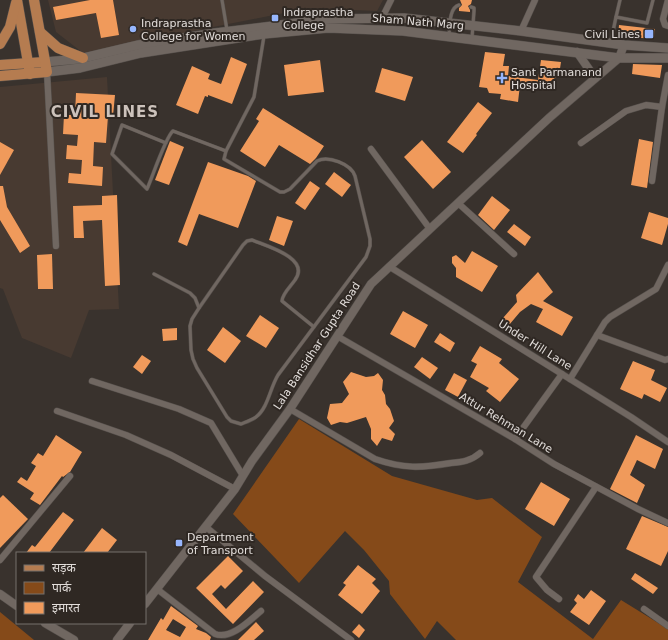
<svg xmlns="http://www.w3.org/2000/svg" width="668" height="640" font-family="'DejaVu Sans','Noto Sans Devanagari',sans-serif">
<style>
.built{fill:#483a31}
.green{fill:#854a19}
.building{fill:#f09a5b;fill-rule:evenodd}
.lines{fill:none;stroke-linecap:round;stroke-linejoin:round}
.service-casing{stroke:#56504c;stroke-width:4}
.minor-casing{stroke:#56504c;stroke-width:7}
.tertiary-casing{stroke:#56504c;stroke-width:9}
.secondary-casing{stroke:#56504c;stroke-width:10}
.primary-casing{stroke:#56504c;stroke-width:11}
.service{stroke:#706761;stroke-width:3}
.minor{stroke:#706761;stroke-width:6}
.tertiary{stroke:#706761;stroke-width:8}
.secondary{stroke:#706761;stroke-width:9}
.primary{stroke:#b57c50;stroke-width:10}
.poi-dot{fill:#97b6fd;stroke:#2f2823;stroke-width:1.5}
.labels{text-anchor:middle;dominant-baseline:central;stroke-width:4;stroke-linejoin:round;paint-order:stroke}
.poi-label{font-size:11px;fill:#e2ddda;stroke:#2f2823;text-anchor:start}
.street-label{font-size:11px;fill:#e2ddda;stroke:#2f2823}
.district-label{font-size:15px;font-weight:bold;letter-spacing:1px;fill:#ccc2bb;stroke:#2f2823}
</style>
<rect width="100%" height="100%" fill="#39322d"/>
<!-- built -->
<g class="built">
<polygon points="48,0 383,0 377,11 309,8 83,53 56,32"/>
<polygon points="107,77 119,309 89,310 71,358 22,338 3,289 0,288 0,87"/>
</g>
<!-- green -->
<g class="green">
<polygon points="299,419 392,476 477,500 492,498 542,537 518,582 593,639 621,600 668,629 668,640 456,640 437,621 425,639 390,594 389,581 364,550 345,531 299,583 233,514"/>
<polygon points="0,612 34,640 0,640"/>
</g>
<!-- building -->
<g class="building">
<polygon points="90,0 113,0 119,35 101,38 96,13 56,20 53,7"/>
<polygon points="460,0 472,0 471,4 468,6 470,10 470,12 459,11 459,8 462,5"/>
<polygon points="619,25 655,29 654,39 618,36"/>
<polygon points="485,52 505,54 503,66 509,66 508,76 538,80 541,60 561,62 559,75 541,88 520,85 518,102 500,99 501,94 489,93 487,88 479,87"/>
<polygon points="231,57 247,64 232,104 208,95 208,97 205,96 198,114 176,105 192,66 210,74 208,79 221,84"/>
<polygon points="320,60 324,92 288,96 284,65"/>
<polygon points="633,64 662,65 660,78 632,74"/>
<polygon points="382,68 413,77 405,101 375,92"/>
<polygon points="76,93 115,95 113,116 108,116 106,143 94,142 93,166 103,167 102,186 68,183 69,173 81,174 82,160 66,159 67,145 77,146 78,135 63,134 64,115 75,115"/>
<polygon points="478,102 492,113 476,134 477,135 463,153 447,142"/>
<polygon points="263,108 324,146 316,158 310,164 279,145 265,167 240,151 259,121 256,119"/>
<polygon points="639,139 653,142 647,188 631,185"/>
<polygon points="422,140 451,172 433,189 404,157"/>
<polygon points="170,141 184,147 169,185 155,180"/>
<polygon points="0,142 14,150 0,175"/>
<polygon points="208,162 248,176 256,181 238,228 199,214 187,246 178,242"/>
<polygon points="334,172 351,185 342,197 325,184"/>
<polygon points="310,181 320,188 305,210 295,203"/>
<polygon points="0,186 3,186 7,207 30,246 20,253 0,220"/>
<polygon points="117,195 120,285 105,286 102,220 83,221 84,238 74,238 73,206 102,205 102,196"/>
<polygon points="492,196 510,210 494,230 478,215"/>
<polygon points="649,212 668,218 668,224 662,245 641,238"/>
<polygon points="277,216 293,221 284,246 269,240"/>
<polygon points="514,224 531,237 525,246 507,232"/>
<polygon points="472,251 498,266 482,292 456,277 456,268 452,263 452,257 456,255 465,263"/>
<polygon points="52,254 53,289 38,289 37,255"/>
<polygon points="538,272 553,292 543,301 573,317 562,336 536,322 543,309 531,304 520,312 509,325 503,318 517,302 516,295"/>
<polygon points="403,311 428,325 415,348 390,334"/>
<polygon points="260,315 279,328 266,348 246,336"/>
<polygon points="223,327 241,341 225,363 207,350"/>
<polygon points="177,328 177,340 163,341 162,329"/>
<polygon points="440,333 455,343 450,352 434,342"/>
<polygon points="480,346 502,359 499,363 519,379 500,402 486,391 489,388 470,377 477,364 471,361"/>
<polygon points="142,355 151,361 142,374 133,367"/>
<polygon points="422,357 438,368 430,379 414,367"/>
<polygon points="633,361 655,370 651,380 667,388 660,402 644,394 642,399 620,389"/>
<polygon points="351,372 366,377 374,376 378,373 383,380 382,390 385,395 386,404 390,409 394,421 389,428 395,434 392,441 382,438 377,446 371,439 371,429 366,417 347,423 340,422 331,425 327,418 330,404 342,403 349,394 343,382"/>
<polygon points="454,373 467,380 458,397 445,390"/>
<polygon points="56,435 82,452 70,472 63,477 62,476 40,505 30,499 34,493 17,482 21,477 27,481 36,466 31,463 38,453 43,456"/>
<polygon points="636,435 663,449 655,469 637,460 630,475 645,485 637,503 610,489"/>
<polygon points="541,482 570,499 554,526 525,509"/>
<polygon points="3,495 28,519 0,548 0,498"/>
<polygon points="63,512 74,520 49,553 26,553 32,545 35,547"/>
<polygon points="642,516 668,527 668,551 661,566 626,549"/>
<polygon points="102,528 117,540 107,553 83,553"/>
<polygon points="228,556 243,571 225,589 221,585 212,594 226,609 253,581 264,592 233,624 196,588"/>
<polygon points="358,565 376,579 372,583 380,591 362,614 338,595 346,585 343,583"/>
<polygon points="635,573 658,588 653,594 631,579"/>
<polygon points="591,590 606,601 589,625 570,612 577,603 574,600 578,594 584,599"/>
<path d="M171,606L198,626L196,629L206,633L211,637L210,640H148L161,618L163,620ZM173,619L186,627L180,637L166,630Z"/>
<polygon points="256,622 264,631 254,640 238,640"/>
<polygon points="359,624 365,630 359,638 352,632"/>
</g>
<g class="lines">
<!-- service casing -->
<g class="service-casing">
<g id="service">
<polyline points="222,0 227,30"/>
<polyline points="471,7 474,8 474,11 472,38"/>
<polyline points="616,17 620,0"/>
<path d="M449,35C450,25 449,8 459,5"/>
<path d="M264,36L254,97L226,151L224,159L280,192H284L290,189L317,161C328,155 351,164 355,176L370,239V246L366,257L278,375C270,388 268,408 256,417C252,420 246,422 241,424L231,421L227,417L197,368L193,359L191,350L190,326L192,319L199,308L243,245L247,241L252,240C266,246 311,258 295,280C291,286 282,294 282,301L314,327"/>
<polyline points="611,41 616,17 647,23 653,0"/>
<path d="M166,143L122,125L112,154L147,189C152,178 166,136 173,131L226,151"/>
<polyline points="154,274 190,293 195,298 199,308"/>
</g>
</g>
<!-- minor casing -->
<g class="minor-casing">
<g id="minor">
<polyline points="668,0 663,19 665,25 668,26"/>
<polyline points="382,18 391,0"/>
<polyline points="521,31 535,0"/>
<polyline points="47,72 56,246"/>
<polyline points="581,143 626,111 646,105 662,107"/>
<polyline points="371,149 430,229"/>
<polyline points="652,181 662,107 668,75"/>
<polyline points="458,203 514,254"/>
<polyline points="390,267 631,417 668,442"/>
<polyline points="597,335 665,360 668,359"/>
<polyline points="337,336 515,439 554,464 638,509 668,523"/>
<polyline points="570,379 605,322 610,317 656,289 668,265"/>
<polyline points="92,381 179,409 211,423 243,476"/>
<path d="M290,409L375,459C404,469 421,468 451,463C462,462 471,461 480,453"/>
<polyline points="57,411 126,435 171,455 235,489"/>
<polyline points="515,439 562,374"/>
<polyline points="206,527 265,576 351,640"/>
<polyline points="0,560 70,476"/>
<path d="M157,589L215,634C231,640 250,620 261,611"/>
<polyline points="559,599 547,590 536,577 596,487"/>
<polyline points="644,609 668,626"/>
</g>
</g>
<!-- tertiary casing -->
<g class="tertiary-casing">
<g id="tertiary">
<polyline points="577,52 595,78"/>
<polyline points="0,594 17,606"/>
<polyline points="145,604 235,489 252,461 290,409 371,284 549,118 619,58 624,45"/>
<polyline points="45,623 74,640"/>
<polyline points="117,640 130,623"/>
</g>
</g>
<!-- secondary casing -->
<g class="secondary-casing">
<g id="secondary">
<polyline points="45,62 79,59 138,45 215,33 329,19 404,18 521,31 624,45 668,48"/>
<polyline points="47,72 80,68 141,53 264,34 328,28 403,31 619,58 668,58"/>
</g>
</g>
<!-- primary casing -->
<g class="primary-casing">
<g id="primary">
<polyline points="17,0 30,74"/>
<polyline points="40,32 58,48 83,58"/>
<polyline points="0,44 10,27 16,3"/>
<polyline points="0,65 45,62"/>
<polyline points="0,76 47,72 34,0"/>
</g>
</g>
<!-- service -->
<use href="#service" class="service"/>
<!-- minor -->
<use href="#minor" class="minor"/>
<!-- tertiary -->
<use href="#tertiary" class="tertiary"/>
<!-- secondary -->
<use href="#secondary" class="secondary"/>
<!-- primary -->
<use href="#primary" class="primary"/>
</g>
<!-- markers -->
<g class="poi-dot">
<rect x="271" y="14" width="8" height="8" rx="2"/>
<circle cx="133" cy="29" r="4"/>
<rect x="644" y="29" width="10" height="10" rx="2"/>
<path d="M500 72h4v4h4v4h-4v4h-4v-4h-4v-4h4z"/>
<rect x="175" y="539" width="8" height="8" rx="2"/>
</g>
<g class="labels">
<!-- poi labels -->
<g class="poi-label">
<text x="283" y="12">Indraprastha<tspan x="283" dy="13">College</tspan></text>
<text x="141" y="23">Indraprastha<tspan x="141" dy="13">College for Women</tspan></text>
<text x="640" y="34" text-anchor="end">Civil Lines</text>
<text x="511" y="72">Sant Parmanand<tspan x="511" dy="13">Hospital</tspan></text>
<text x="187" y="537">Department<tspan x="187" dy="13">of Transport</tspan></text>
</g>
<!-- street labels -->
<g class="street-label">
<text transform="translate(418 22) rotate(5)">Sham Nath Marg</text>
<text transform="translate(535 345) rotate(32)">Under Hill Lane</text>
<text transform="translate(317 346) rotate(-57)">Lala Bansidhar Gupta Road</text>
<text transform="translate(506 423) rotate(31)">Attur Rehman Lane</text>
</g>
<!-- district labels -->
<g class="district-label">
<text x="105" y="112">CIVIL LINES</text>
</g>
</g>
<!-- legend -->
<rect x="16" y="552" width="130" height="72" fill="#2f2823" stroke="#77706c"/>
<rect x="24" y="565" width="20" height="6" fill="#b57c50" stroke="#77706c"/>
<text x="52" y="572" font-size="12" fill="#e2ddda">सड़क</text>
<rect x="24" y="582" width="20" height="12" fill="#854a19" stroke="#77706c"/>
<text x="52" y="592" font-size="12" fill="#e2ddda">पार्क</text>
<rect x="24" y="602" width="20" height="12" fill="#f09a5b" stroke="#77706c"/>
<text x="52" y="612" font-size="12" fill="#e2ddda">इमारत</text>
</svg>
